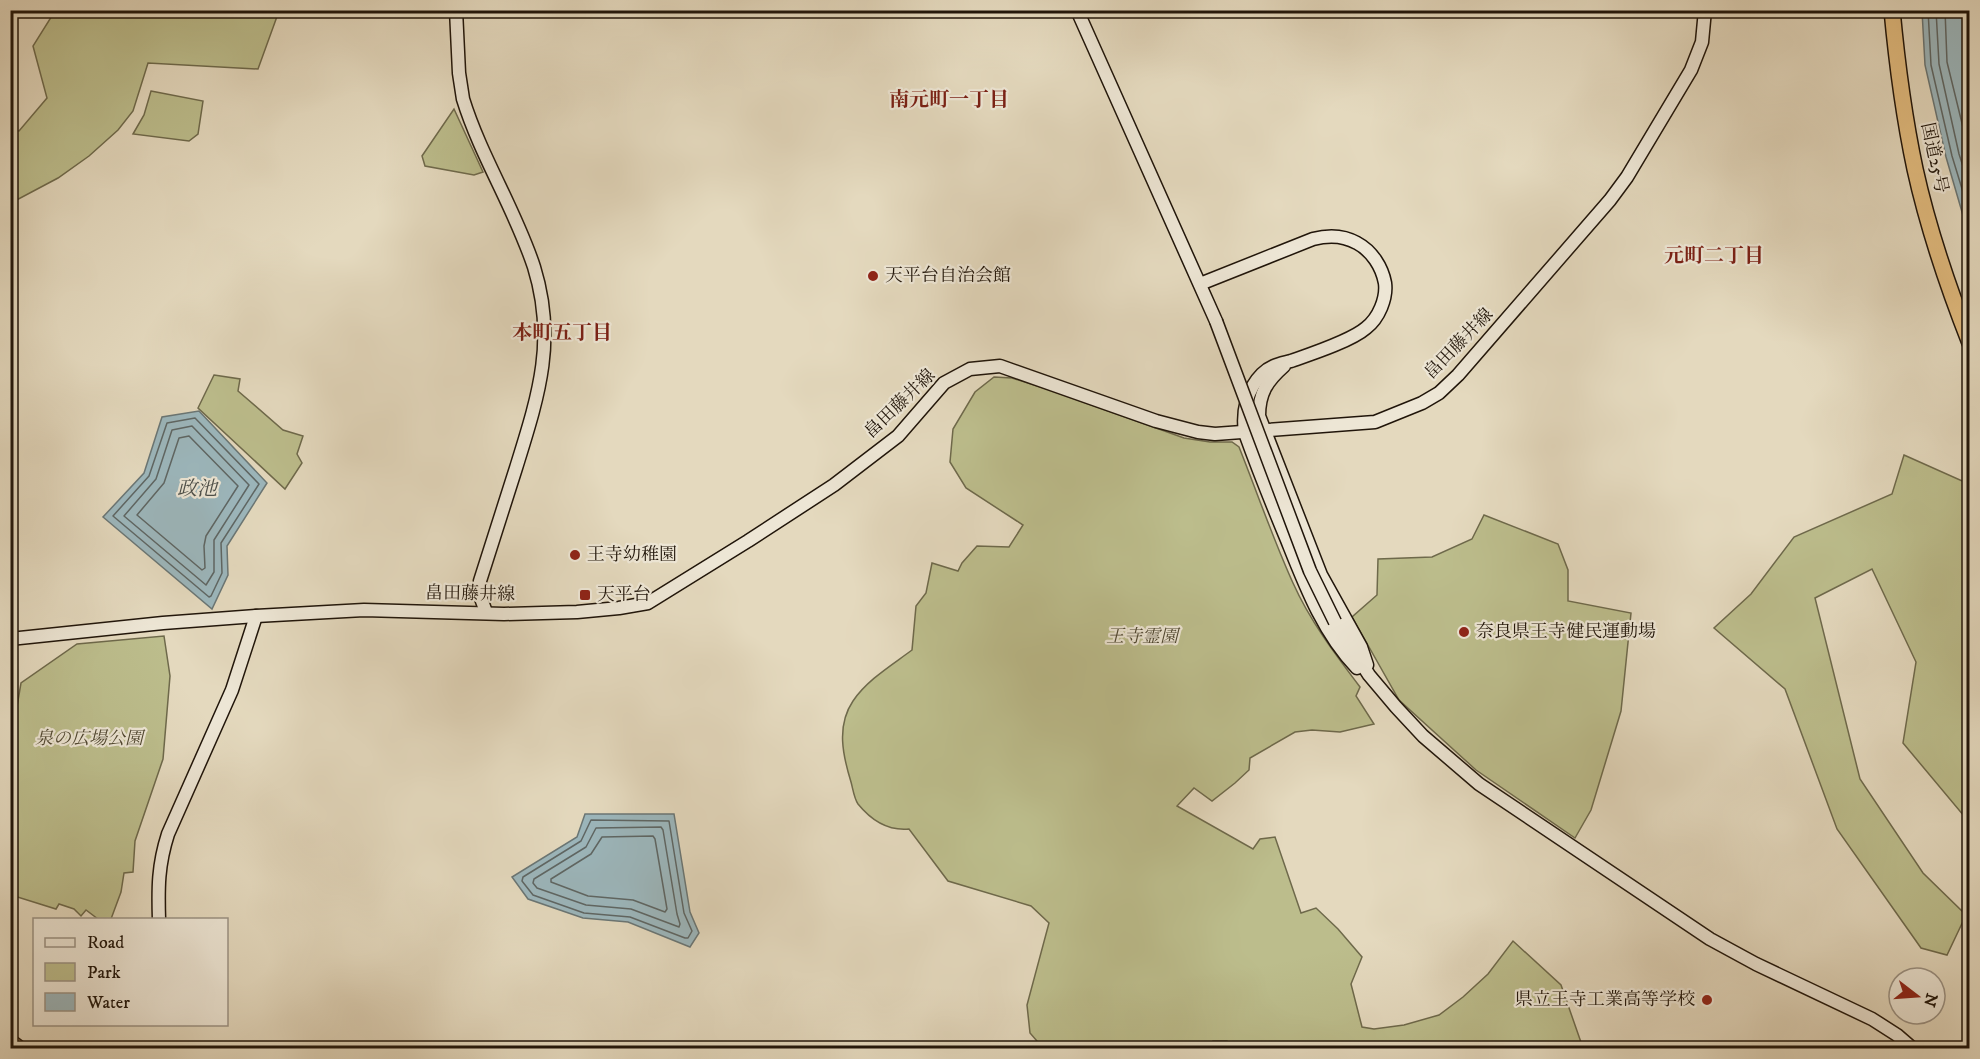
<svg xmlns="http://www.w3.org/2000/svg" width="1980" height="1059" font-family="'IM FELL DW Pica','Noto Serif JP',serif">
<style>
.green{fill:#bcbd8c;stroke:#6e694b;stroke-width:1.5}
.water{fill:#9cb7bd;stroke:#6a7675;stroke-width:1.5}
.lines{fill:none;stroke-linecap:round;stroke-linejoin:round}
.shore{stroke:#5e6664;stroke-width:1.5}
.secondary-casing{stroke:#20150a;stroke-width:15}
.highway-casing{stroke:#20150a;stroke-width:18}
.secondary{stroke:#ede6d5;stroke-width:12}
.highway{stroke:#e2bc7f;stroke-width:15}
.secondary-bridge-casing{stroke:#20150a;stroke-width:15;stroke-linecap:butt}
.secondary-bridge{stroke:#ede6d5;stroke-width:12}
.poi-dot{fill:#8f2418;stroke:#ede6d5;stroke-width:2}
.labels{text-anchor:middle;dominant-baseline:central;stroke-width:4.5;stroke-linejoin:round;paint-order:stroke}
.street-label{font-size:18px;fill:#20150a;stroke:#ede6d5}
.poi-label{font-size:18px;fill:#20150a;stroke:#ede6d5;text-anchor:start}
.park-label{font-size:18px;font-style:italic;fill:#4f4731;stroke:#ede6d5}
.neighbourhood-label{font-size:20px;font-weight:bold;fill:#7a1f14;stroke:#ede6d5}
.water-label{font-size:20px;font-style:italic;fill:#4b4e49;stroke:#ede6d5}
</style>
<rect width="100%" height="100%" fill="#e4d9be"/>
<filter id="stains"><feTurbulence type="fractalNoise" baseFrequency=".00333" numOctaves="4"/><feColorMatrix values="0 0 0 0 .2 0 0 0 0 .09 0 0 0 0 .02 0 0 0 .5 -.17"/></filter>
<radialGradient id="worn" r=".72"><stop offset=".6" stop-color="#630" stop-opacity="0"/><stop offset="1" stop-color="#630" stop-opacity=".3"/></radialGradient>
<!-- green -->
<g class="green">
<polygon points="55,11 55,10 279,11 258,69 148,63 133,111 118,130 89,156 58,178 11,203 11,130 19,131 47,98 33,46"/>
<polygon points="151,91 203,101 198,134 189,141 133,134 144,115"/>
<polygon points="454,109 483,172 474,175 425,166 422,156"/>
<polygon points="214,375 240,379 238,391 283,430 303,436 297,454 302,463 285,489 198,408"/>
<path d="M994,377L1012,378L1047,389L1184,438L1210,442H1232L1239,447C1257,492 1273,539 1293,583C1310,621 1335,654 1360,687L1356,696L1374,724L1340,732L1312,730L1295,732L1250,758L1249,770L1235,783L1212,801L1194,788L1177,806L1253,849L1260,839L1275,837L1301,913L1316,908L1338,929L1362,957L1351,984L1362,1027L1374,1029L1404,1025L1439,1015L1463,997L1488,974L1513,941L1561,985L1583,1048H1231L1227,1041H1213L1203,1048H1043L1030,1033L1027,1005L1049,923L1031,906L948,881L909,829C888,831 871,820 858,804C854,798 853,789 851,782C843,756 836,726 853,701C867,680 892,665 912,650L916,606L926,593L932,563L958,571L962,563L977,546L1009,547L1023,525L966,488L950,462L953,429L975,392Z"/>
<polygon points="1904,455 1969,484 1969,822 1903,743 1916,662 1872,569 1815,598 1860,779 1923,873 1966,915 1947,955 1921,948 1837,829 1785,689 1714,628 1751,594 1794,537 1892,494"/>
<polygon points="1484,515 1558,544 1568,570 1568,601 1631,613 1621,711 1591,810 1575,838 1476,770 1399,700 1352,617 1377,595 1378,559 1432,557 1472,539"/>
<polygon points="164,636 170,676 163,759 135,841 133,872 124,873 121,892 111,919 98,919 86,910 81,916 74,909 59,904 56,909 11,895 10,747 21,683 77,644"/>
</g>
<!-- water -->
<g class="water">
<polygon points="1922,11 1969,11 1969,236 1946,157 1925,65"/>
<polygon points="199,411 267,483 227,546 228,575 212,609 103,517 144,473 162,417"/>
<polygon points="585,814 674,814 690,912 699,933 690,947 628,922 583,918 528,899 512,877 577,837"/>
</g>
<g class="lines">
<!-- shore -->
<g class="shore">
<polyline points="1928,10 1931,65 1952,156 1970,215"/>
<polyline points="1936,10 1939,64 1959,154 1970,188"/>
<polyline points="1945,10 1947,62 1970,156"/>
<polygon points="195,418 259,484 221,543 222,573 211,596 209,597 113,516 149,476 167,423"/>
<polygon points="192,426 249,485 214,540 214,572 206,585 124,516 156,479 172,430"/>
<polygon points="189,436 238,486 206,536 204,546 205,568 202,570 137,515 164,483 179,438"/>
<polygon points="591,820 669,821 684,913 692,931 688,938 685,938 630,917 584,913 533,895 522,881 523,877 581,841"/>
<polygon points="661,827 663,830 677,914 680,924 679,927 631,909 586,905 537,888 533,883 534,879 586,847 596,828"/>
<polygon points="653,836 655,839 667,909 665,912 633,900 588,896 551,882 551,879 591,854 602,837"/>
</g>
<!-- secondary casing -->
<g class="secondary-casing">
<g id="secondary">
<path d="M456,10L459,73L463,99C481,157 515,209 534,267C557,341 538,397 516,468C504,505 492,543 480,581L479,593L486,612"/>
<polyline points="1077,10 1216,321"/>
<path d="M1200,284L1313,239C1328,235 1343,235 1357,243C1372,251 1382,267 1385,283C1387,298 1379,318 1366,328C1351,341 1311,354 1291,361C1280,364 1271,365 1262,374C1247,389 1242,411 1245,433C1258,469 1272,504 1287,540C1305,585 1323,633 1357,668"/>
<path d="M1284,366C1267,381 1259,393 1259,416L1321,575L1361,647L1367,665"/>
<polyline points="1335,622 1369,675 1396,707 1423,736 1479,784 1710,939 1756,964 1872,1019 1897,1035 1912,1048"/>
<polyline points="10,639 163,623 256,616 364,610 504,614 577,612 619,608 648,603 748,541 834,485 898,436 944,383 970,369 1000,366 1156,421 1198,432 1215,434 1375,422 1422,403 1439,393 1458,375 1610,200 1627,177 1691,70 1702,42 1705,10"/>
<path d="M159,920C158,888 158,865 168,834L232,690L256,616"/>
</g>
</g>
<!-- highway casing -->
<g class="highway-casing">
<g id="highway">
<path d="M1892,10C1897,64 1904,117 1915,169C1928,228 1948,287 1970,343"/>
<polyline points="10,1042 18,1048"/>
</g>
</g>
<!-- secondary -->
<use href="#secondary" class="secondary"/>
<!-- highway -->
<use href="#highway" class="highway"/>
<!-- secondary-bridge casing -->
<g class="secondary-bridge-casing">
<polyline id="secondary-bridge" points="1216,321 1310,571 1335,622"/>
</g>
<!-- secondary-bridge -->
<use href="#secondary-bridge" class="secondary-bridge"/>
</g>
<!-- markers -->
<g class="poi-dot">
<circle cx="873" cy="276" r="6"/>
<circle cx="575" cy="555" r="6"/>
<rect x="579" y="589" width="12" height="12" rx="3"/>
<circle cx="1464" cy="632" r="6"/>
<circle cx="1707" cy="1000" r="6"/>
</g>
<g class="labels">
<!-- street labels -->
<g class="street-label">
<text transform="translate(1934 158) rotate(78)">国道25号</text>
<text transform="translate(1459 344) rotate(-46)">畠田藤井線</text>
<text transform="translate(900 404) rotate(-44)">畠田藤井線</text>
<text transform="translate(470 594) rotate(1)">畠田藤井線</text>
</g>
<!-- poi labels -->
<g class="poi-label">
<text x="885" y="276">天平台自治会館</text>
<text x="587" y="555">王寺幼稚園</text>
<text x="597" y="595">天平台</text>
<text x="1476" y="632">奈良県王寺健民運動場</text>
<text x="1695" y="1000" text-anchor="end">県立王寺工業高等学校</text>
</g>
<!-- park labels -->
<g class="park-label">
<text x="1142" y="637">王寺霊園</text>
<text x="89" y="739">泉の広場公園</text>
</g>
<!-- neighbourhood labels -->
<g class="neighbourhood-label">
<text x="949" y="100">南元町一丁目</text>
<text x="1714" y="256">元町二丁目</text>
<text x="562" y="333">本町五丁目</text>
</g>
<!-- water labels -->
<g class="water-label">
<text x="197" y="489">政池</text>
</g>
</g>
<!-- margin -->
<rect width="1980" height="1059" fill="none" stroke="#e4d9be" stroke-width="36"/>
<rect x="12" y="12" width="1956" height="1035" fill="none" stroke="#20150a" stroke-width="3"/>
<rect x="18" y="18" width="1944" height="1023" fill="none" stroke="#20150a" stroke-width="1.5"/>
<!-- legend -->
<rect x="33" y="918" width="195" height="108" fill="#ede6d5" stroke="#9b9284" stroke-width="1.5"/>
<rect x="45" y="938" width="30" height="9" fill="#ede6d5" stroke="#9b9284" stroke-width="1.5"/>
<text x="87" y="948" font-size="18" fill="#20150a">Road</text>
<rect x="45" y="963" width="30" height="18" fill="#bcbd8c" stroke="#9b9284" stroke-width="1.5"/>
<text x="87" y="978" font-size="18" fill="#20150a">Park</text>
<rect x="45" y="993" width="30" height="18" fill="#9cb7bd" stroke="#9b9284" stroke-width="1.5"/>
<text x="87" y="1008" font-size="18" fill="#20150a">Water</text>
<!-- north arrow -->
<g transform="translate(1917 996) rotate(107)"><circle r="28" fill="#ede6d5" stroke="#9b9284" stroke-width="1.5"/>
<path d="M0-4.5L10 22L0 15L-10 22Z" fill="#8f2418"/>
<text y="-9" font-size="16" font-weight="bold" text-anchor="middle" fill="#20150a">N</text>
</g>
<rect width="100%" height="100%" filter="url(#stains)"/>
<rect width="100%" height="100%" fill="url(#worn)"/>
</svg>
